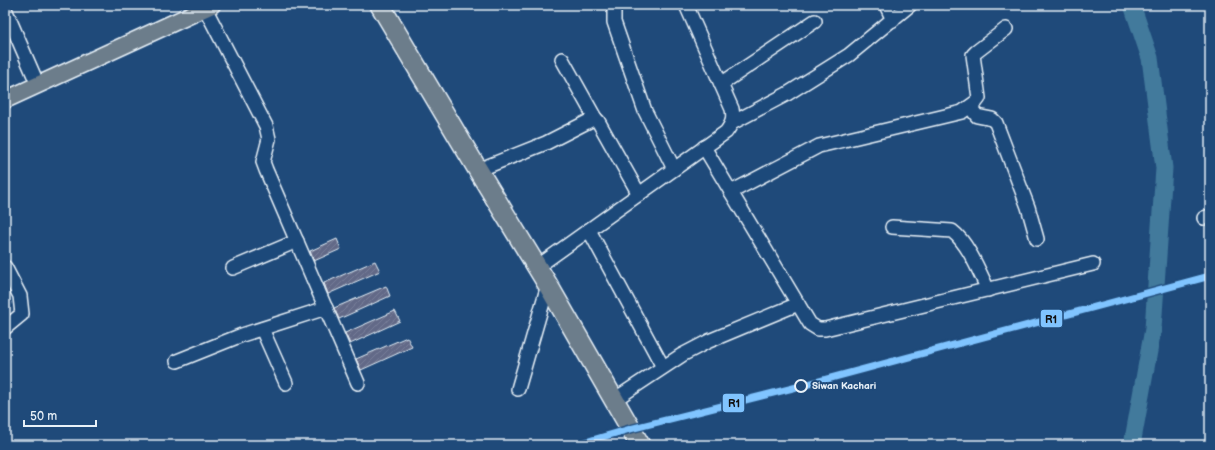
<svg xmlns="http://www.w3.org/2000/svg" width="1215" height="450" font-family="'Balsamiq Sans',sans-serif">
<style>
.lines{fill:none;stroke-linecap:round;stroke-linejoin:round}
.river{stroke:#427a9c;stroke-width:17}
.building{fill:url(#building-hatch);stroke:#e8f1f8}
.minor-casing{stroke:#e8f1f8;stroke-width:16}
.major-casing{stroke:#e8f1f8;stroke-width:19}
.highway-casing{stroke:#e8f1f8;stroke-width:22}
.minor{stroke:#1f4a7a;stroke-width:13}
.major{stroke:#6c7d8b;stroke-width:16}
.highway{stroke:#6c7d8b;stroke-width:19}
.rail-1-casing{stroke:#1f4a7a;stroke-width:10}
.rail-1{stroke:#80c4ff;stroke-width:7}
.stop-dot{fill:#1f4a7a;stroke:#e8f1f8;stroke-width:2}
.labels{text-anchor:middle;dominant-baseline:central;stroke-width:4;stroke-linejoin:round;paint-order:stroke}
.stop-label{font-size:10px;font-weight:bold;fill:#e8f1f8;stroke:#1f4a7a;text-anchor:start}
.line-badge{stroke:#1f4a7a;stroke-width:1.5}
.pale-badge-label{font-size:11px;text-anchor:middle;font-weight:bold;fill:#111}
</style>
<defs>
<pattern id="building-hatch" width="6" height="6" patternUnits="userSpaceOnUse"><rect width="6" height="6" fill="#626987"/><path d="M-1 1l2-2M0 6l6-6M5 7l2-2" fill="none" stroke="#787f99"/></pattern>
</defs>
<rect width="100%" height="100%" fill="#1f4a7a"/>
<filter id="ink" filterUnits="userSpaceOnUse"><feTurbulence type="fractalNoise" baseFrequency=".025" numOctaves="2"/><feDisplacementMap in="SourceGraphic" scale="8" xChannelSelector="R" yChannelSelector="G"/><feConvolveMatrix kernelMatrix="1 2 1 2 8 2 1 2 1" color-interpolation-filters="sRGB"/></filter>
<g filter="url(#ink)">
<g class="lines">
<!-- river -->
<polyline class="river" points="1132,445 1153,329 1164,168 1150,58 1132,5"/>
</g>
<!-- building -->
<g class="building">
<polygon points="337,239 341,249 314,261 310,251"/>
<polygon points="375,261 380,271 328,294 324,283"/>
<polygon points="386,286 390,296 339,319 334,308"/>
<polygon points="395,311 400,321 350,344 345,333"/>
<polygon points="407,337 412,347 361,370 356,359"/>
</g>
<g class="lines">
<!-- minor casing -->
<g class="minor-casing">
<g id="minor">
<polyline points="614,5 614,22 645,111 674,169"/>
<polyline points="886,5 893,20"/>
<polyline points="205,8 266,126 269,139 263,162 266,170 358,383"/>
<polyline points="5,9 38,85"/>
<polyline points="562,59 595,118"/>
<polyline points="721,84 815,21"/>
<polyline points="970,107 977,116 992,119 996,123 1028,207 1037,239"/>
<polyline points="732,123 787,94 849,55 910,5"/>
<polyline points="704,147 810,324 818,329 825,329 1093,264"/>
<polyline points="478,170 546,143 595,118 598,121 639,194"/>
<polyline points="731,192 819,146 962,112 976,102 979,98 973,55 976,52 1006,29"/>
<polyline points="1204,218 1210,216"/>
<path d="M892,227L952,231C968,243 979,271 988,290"/>
<polyline points="589,230 663,367"/>
<polyline points="5,267 20,296 22,314 5,328"/>
<path d="M537,267L726,132C732,124 734,119 732,109L686,5"/>
<polyline points="233,268 297,241"/>
<polyline points="262,329 286,383"/>
<polyline points="177,361 242,335 326,308"/>
<polyline points="518,389 548,285"/>
<polyline points="614,400 682,355 709,341 798,304"/>
</g>
</g>
<!-- major casing -->
<g class="major-casing">
<polyline id="major" points="5,100 212,5"/>
</g>
<!-- highway casing -->
<g class="highway-casing">
<polyline id="highway" points="380,5 478,170 548,285 640,445"/>
</g>
<!-- minor -->
<use href="#minor" class="minor"/>
<!-- major -->
<use href="#major" class="major"/>
<!-- highway -->
<use href="#highway" class="highway"/>
<!-- rail-1 casing -->
<g class="rail-1-casing">
<polyline id="rail-1" points="575,445 630,429 801,386 1210,276"/>
</g>
<!-- rail-1 -->
<use href="#rail-1" class="rail-1"/>
</g>
</g>
<!-- markers -->
<circle class="stop-dot" cx="801" cy="386" r="6"/>
<g class="labels">
<!-- stop labels -->
<g class="stop-label">
<text x="812" y="386">Siwan Kachari</text>
</g>
</g>
<g class="line-badge">
<rect x="1040" y="309" width="23" height="19" rx="4" fill="#80c4ff"/>
<rect x="722" y="393" width="23" height="20" rx="4" fill="#80c4ff"/>
</g>
<g class="pale-badge-label">
<text x="1051" y="323">R1</text>
<text x="734" y="407">R1</text>
</g>
<!-- margin -->
<rect width="1215" height="450" fill="none" stroke="#1f4a7a" stroke-width="20"/>
<rect x="10" y="10" width="1195" height="430" fill="none" stroke="#e8f1f8" stroke-width="1.5" filter="url(#ink)"/>
<!-- scale -->
<path d="M24 420v6h72v-6" fill="none" stroke="#e8f1f8" stroke-width="2"/>
<text x="30" y="420" font-size="12" fill="#e8f1f8" stroke="#1f4a7a" stroke-width="3" paint-order="stroke">50 m</text>
</svg>
